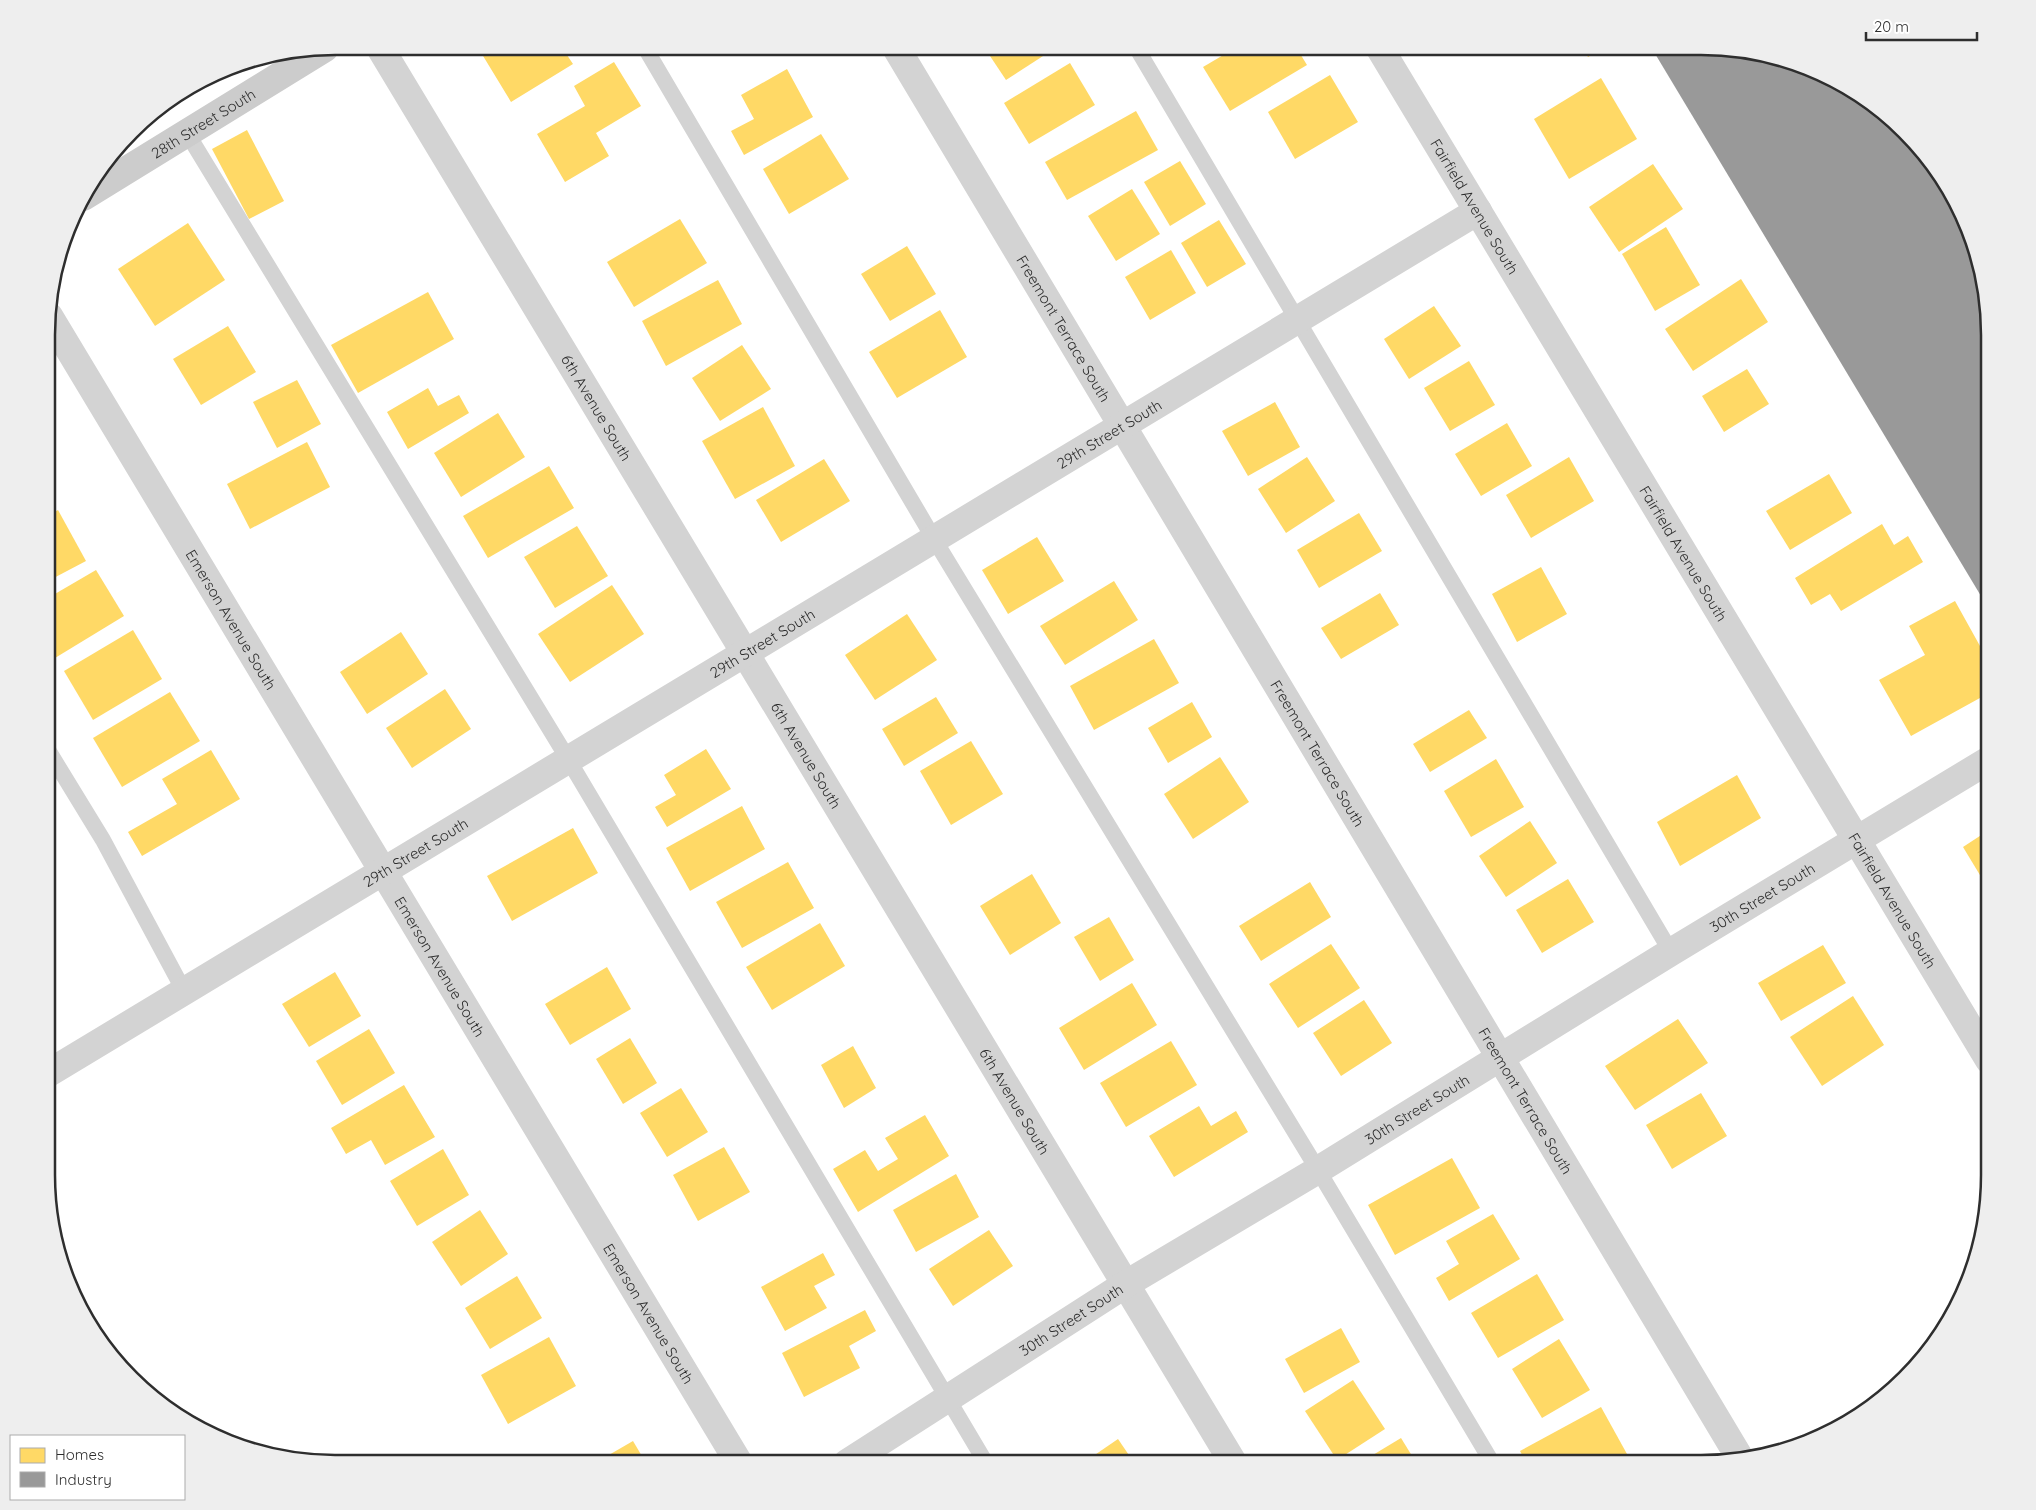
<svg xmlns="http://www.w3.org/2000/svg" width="2036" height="1510" font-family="Quicksand,sans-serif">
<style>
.homes{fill:#ffd966}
.industry{fill:#999}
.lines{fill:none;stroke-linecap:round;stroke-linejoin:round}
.lane{stroke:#d3d3d3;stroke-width:16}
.street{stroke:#d3d3d3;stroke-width:28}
.secondary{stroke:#ccc;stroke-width:28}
.labels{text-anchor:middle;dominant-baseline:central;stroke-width:5;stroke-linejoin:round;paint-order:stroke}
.street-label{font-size:15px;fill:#2e2e2e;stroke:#fff}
.rim{fill:none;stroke:#2e2e2e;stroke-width:2.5}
</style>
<rect width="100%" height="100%" fill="#fff"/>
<!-- homes -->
<g class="homes">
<polygon points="477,46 574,46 565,52 573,64 511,102"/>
<polygon points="984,47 1057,47 1006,80"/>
<polygon points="1237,47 1296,47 1307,65 1230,111 1203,67"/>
<polygon points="1582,47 1606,47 1588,57"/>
<polygon points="614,62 641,106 596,133 609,156 565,182 537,134 585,106 574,86"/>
<polygon points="1070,63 1095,105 1029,144 1004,103"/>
<polygon points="787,69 813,117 744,155 731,131 754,119 741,95"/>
<polygon points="1330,75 1358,122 1295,159 1268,112"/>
<polygon points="1601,78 1637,139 1569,179 1534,119"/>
<polygon points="1136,111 1158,150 1067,200 1045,162"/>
<polygon points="247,130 284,201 249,219 212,149"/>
<polygon points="821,134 849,179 789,214 763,169"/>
<polygon points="1180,161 1206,204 1170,226 1144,182"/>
<polygon points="1653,164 1683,209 1619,252 1589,207"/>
<polygon points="1132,189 1160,234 1116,261 1088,216"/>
<polygon points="680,219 707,263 634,307 607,262"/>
<polygon points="1219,220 1246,264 1207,287 1181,243"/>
<polygon points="188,223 225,280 155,326 118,269"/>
<polygon points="1666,227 1700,285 1655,311 1622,254"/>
<polygon points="907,246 936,294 890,321 861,274"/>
<polygon points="1171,250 1196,293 1150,320 1125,277"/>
<polygon points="1741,279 1768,322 1693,371 1665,329"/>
<polygon points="718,280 742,324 666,366 642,321"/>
<polygon points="428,292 454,339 358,393 331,345"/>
<polygon points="1434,306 1461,346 1409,379 1384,339"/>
<polygon points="940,310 967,357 897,398 869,352"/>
<polygon points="228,326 256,372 201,405 173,359"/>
<polygon points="742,345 771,389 720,421 692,378"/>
<polygon points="1469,361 1495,405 1450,431 1424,388"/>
<polygon points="1747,369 1769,404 1724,432 1702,396"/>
<polygon points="297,380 321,424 277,448 253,402"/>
<polygon points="428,388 438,406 459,395 469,413 408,449 387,412"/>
<polygon points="1275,402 1300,447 1248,476 1222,431"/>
<polygon points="763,407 795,466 735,499 702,441"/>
<polygon points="498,413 525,457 461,497 434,453"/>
<polygon points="1507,423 1532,466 1481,496 1455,454"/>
<polygon points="307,442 330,487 250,529 227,484"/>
<polygon points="1307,457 1335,501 1286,533 1258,489"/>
<polygon points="1569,457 1594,501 1531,538 1506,495"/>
<polygon points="824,459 850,501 781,542 756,500"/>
<polygon points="549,466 574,508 488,558 463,516"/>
<polygon points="1829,474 1852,513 1790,550 1766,511"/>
<polygon points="58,510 86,561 48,581 48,516"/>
<polygon points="1359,513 1382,551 1319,588 1297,550"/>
<polygon points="1882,524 1894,545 1908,536 1923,562 1841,611 1830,594 1811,605 1795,578"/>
<polygon points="577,526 608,576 555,608 524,557"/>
<polygon points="1037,537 1064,581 1008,614 982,570"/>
<polygon points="1541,567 1567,614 1517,642 1492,594"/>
<polygon points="96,570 124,616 55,658 48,647 48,598"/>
<polygon points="1114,581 1138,620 1065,665 1040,626"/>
<polygon points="612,585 644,634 570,682 538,634"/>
<polygon points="1380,593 1399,625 1341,659 1321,628"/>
<polygon points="1955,601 1990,664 1989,693 1911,736 1879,680 1925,655 1909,626"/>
<polygon points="907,614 937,660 875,700 845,655"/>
<polygon points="133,630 162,679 93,720 64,671"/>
<polygon points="401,632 428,674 367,714 340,672"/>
<polygon points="1154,639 1179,683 1094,730 1070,686"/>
<polygon points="445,689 471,729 412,768 386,728"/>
<polygon points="170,692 200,741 122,787 93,738"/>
<polygon points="936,697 958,733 904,766 882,729"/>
<polygon points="1192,702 1212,737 1168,763 1148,728"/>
<polygon points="1469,710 1487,738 1430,772 1413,744"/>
<polygon points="971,741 1003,794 951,825 920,771"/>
<polygon points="706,749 731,789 667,827 655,807 676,795 664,775"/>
<polygon points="211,750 240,799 142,856 128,832 177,804 162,779"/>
<polygon points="1220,757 1249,802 1193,839 1164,794"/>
<polygon points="1496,759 1524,807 1471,837 1444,791"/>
<polygon points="1737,775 1761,818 1680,866 1657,822"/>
<polygon points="742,806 765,849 690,891 666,848"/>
<polygon points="1530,821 1557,863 1506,897 1479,856"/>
<polygon points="573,828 598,873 512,921 487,876"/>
<polygon points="1989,830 1989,890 1963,847"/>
<polygon points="788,862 814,908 742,948 716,902"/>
<polygon points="1032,874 1061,923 1010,955 980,906"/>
<polygon points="1568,879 1594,922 1542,953 1516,910"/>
<polygon points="1310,882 1331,917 1261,961 1239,926"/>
<polygon points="1109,917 1134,960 1100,981 1074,937"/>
<polygon points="820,923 845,966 772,1010 746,967"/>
<polygon points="1331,944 1360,988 1298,1028 1269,984"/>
<polygon points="1823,945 1846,983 1781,1021 1758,983"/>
<polygon points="607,967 631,1009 570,1045 545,1004"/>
<polygon points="335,972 361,1016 309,1047 282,1004"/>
<polygon points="1132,983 1157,1025 1084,1070 1059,1028"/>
<polygon points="1853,996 1884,1045 1822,1086 1790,1037"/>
<polygon points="1364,1000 1392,1043 1341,1076 1313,1033"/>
<polygon points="1678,1019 1708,1063 1635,1110 1605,1066"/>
<polygon points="369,1029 395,1073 342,1105 316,1061"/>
<polygon points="630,1038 657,1083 623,1104 596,1059"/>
<polygon points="1171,1041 1197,1085 1126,1127 1100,1083"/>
<polygon points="853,1046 876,1088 844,1108 821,1065"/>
<polygon points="404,1085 435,1137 385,1165 371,1140 346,1154 331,1128"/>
<polygon points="681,1088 708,1132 667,1157 640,1113"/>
<polygon points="1701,1093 1727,1136 1672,1169 1646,1125"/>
<polygon points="1199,1106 1211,1126 1236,1111 1248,1132 1174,1177 1149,1136"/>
<polygon points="925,1115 949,1156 858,1212 833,1169 865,1150 878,1171 898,1159 885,1138"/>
<polygon points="724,1147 750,1192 698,1221 673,1175"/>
<polygon points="443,1149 469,1195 417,1226 390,1181"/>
<polygon points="1452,1158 1480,1208 1395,1255 1368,1205"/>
<polygon points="956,1174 979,1217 916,1252 893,1210"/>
<polygon points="480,1210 508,1254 461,1286 432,1242"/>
<polygon points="1493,1214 1520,1259 1449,1301 1436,1278 1459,1264 1446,1241"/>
<polygon points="989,1230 1013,1266 953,1306 929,1269"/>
<polygon points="823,1253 835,1275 814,1286 827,1308 785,1331 761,1287"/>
<polygon points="1537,1274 1564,1320 1498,1358 1471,1313"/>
<polygon points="517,1276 542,1318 490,1349 465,1308"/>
<polygon points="865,1310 876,1331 849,1346 860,1368 804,1397 782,1353"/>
<polygon points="1341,1328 1360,1362 1304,1393 1285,1359"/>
<polygon points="549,1337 576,1386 508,1424 481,1375"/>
<polygon points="1559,1339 1590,1390 1542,1418 1512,1369"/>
<polygon points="1353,1380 1385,1429 1337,1460 1305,1411"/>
<polygon points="1601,1407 1627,1454 1610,1464 1527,1464 1520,1451"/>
<polygon points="1401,1438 1417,1464 1358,1464"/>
<polygon points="1118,1439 1135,1464 1083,1463"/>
<polygon points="633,1441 646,1463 595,1463"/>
</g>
<!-- industry -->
<polygon class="industry" points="1651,47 1720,47 1811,68 1891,118 1916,150 1973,247 1984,278 1990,335 1990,611"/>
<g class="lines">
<!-- lane -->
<g class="lane">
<polyline points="644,46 934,539 1318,1170 1493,1464"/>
<polyline points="1136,47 1671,952"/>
<polyline points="187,133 568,759 986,1463"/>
<polyline points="48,750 103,840 184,991"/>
</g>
<!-- street -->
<g class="street">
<path id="s1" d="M379,46L1234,1464"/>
<path id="s2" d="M895,46L1741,1460"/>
<path id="s3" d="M1379,47L1989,1060"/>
<path id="s4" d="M49,316L739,1463"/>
<path id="s5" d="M47,1074L1478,211"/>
<path id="s6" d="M847,1463L1126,1284L1318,1170L1671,952L1989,760"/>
</g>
<!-- secondary -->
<path class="secondary" id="s7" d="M83,197L325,48"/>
</g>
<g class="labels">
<!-- street labels -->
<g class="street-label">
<text stroke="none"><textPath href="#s7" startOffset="141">28th Street South</textPath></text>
<text stroke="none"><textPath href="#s3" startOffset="186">Fairfield Avenue South</textPath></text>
<text stroke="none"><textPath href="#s2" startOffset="329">Freemont Terrace South</textPath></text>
<text stroke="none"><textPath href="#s1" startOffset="422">6th Avenue South</textPath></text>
<text stroke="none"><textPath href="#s5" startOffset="1240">29th Street South</textPath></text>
<text stroke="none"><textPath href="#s3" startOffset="591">Fairfield Avenue South</textPath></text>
<text stroke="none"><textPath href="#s4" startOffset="354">Emerson Avenue South</textPath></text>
<text stroke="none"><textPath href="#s5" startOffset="835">29th Street South</textPath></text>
<text stroke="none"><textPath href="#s2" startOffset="824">Freemont Terrace South</textPath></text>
<text stroke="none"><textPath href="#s1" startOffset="828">6th Avenue South</textPath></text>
<text stroke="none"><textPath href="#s5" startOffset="430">29th Street South</textPath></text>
<text stroke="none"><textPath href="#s6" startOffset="1076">30th Street South</textPath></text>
<text stroke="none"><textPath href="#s3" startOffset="996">Fairfield Avenue South</textPath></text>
<text stroke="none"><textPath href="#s4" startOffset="759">Emerson Avenue South</textPath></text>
<text stroke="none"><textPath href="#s2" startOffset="1229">Freemont Terrace South</textPath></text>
<text stroke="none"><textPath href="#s1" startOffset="1232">6th Avenue South</textPath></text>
<text stroke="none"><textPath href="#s6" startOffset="671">30th Street South</textPath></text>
<text stroke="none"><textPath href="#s4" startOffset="1164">Emerson Avenue South</textPath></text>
<text stroke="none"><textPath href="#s6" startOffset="266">30th Street South</textPath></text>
</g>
</g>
<!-- crop -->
<path d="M0 0H2036V1510H0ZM335 55H1701A280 280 0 0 1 1981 335V1175A280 280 0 0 1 1701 1455H335A280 280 0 0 1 55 1175V335A280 280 0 0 1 335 55Z" fill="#eee" fill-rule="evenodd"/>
<path class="rim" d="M335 55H1701A280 280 0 0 1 1981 335V1175A280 280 0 0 1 1701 1455H335A280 280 0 0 1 55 1175V335A280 280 0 0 1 335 55Z"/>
<!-- legend -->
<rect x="10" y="1435" width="175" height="65" fill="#ffffff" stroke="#ababab"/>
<rect x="20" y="1448" width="25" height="15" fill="#ffd966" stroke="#ababab"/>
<text x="55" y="1460" font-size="15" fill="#2e2e2e">Homes</text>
<rect x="20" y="1472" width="25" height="15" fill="#999999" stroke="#ababab"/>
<text x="55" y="1485" font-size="15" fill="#2e2e2e">Industry</text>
<!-- scale -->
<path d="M1866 32v8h111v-8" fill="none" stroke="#2e2e2e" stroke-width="2.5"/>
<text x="1874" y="32" font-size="15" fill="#2e2e2e" stroke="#ffffff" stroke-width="4" paint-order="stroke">20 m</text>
</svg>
